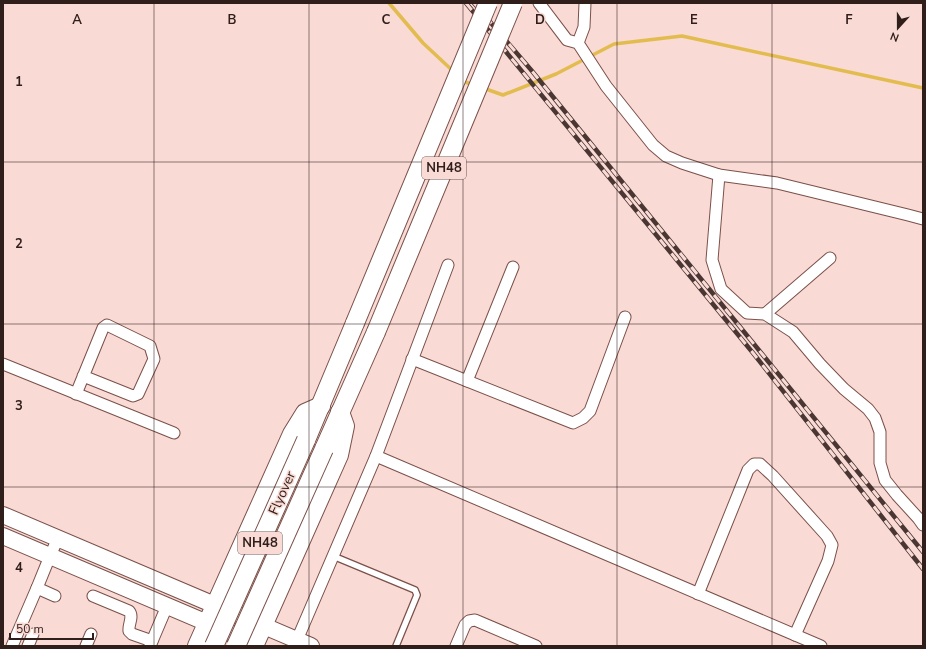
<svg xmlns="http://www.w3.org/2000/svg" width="926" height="649" font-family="'Nunito Sans',sans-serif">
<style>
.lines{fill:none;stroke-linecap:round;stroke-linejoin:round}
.stream{stroke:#e2bc4e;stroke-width:3.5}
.service-casing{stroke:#7a5049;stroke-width:8}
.minor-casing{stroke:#7a5049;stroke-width:13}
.secondary-casing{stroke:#7a5049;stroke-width:18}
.trunk-casing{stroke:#7a5049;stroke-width:20}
.service{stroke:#fff;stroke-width:5.5}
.minor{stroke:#fff;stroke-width:11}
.secondary{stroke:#fff;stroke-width:16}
.trunk{stroke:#fff;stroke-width:18}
.rail-casing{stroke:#4a3633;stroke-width:4.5}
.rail{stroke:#f9dad4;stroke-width:3;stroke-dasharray:9;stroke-linecap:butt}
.trunk-bridge-casing{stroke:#7a5049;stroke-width:20;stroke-linecap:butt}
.trunk-bridge{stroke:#fff;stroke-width:18}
.grid{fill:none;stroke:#301e1b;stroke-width:1;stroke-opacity:0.55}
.labels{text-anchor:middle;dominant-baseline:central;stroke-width:3;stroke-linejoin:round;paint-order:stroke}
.shield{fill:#f9dad4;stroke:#6c5652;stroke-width:1}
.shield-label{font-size:13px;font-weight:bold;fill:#301e1b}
.street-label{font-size:14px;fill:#301e1b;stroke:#f9dad4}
.grid-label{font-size:13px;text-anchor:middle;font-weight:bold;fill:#301e1b;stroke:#f9dad4;stroke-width:3;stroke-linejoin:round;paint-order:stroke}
</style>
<rect width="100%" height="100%" fill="#f9dad4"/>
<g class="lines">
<!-- stream -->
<g class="stream">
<polyline points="389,3 423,43 454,72"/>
<polyline points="462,79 465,82 474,85"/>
<polyline points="483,88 503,95 556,74 614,44 682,36 923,88"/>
</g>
<!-- service casing -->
<g class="service-casing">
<polyline id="service" points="333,556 415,590 417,595 396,646"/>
</g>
<!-- minor casing -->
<g class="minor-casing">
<g id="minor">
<polyline points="539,3 567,40 578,43 606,86 653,145 666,156 682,163 719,175 777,183 908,215 923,219"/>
<polyline points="578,43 584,27 585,3"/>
<polyline points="719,175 712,260 721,289 747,313 765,314 793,332 820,364 844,389 868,409 875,418 880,432 880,463 885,480 897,495 918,518 923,525"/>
<polyline points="765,314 830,258"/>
<polyline points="412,359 573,423 583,418 590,411 625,317"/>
<polyline points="3,364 174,433"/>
<polyline points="467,381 513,267"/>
<polyline points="76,394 103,328 107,325 150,346 154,359 138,394 133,396 83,376"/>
<polyline points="376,456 448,265"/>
<polyline points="37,588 55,596"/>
<polyline points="698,594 748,470 754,464 760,464 773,476 827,536 832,545 828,561 795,635"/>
<path d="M93,596L129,611C134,617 128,624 129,631L132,634L152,641"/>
<polyline points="297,640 376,456 821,646"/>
<polyline points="12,646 37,588 50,556 58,538"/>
<polyline points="28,646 33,634"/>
<polyline points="86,646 91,634"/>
<polyline points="150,646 167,606"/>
<polyline points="456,646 465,625 469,621 475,620 536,646"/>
</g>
</g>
<!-- secondary casing -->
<g class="secondary-casing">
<g id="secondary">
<polyline points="3,515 311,646"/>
<polyline points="3,536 252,642"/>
</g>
</g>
<!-- trunk casing -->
<g class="trunk-casing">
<g id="trunk">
<polyline points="306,440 355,323"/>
<polyline points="324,449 376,332"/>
<polyline points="197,646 292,434 305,413 321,406"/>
<polyline points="254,646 339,455 345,426 340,412"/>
</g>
</g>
<!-- service -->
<use href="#service" class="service"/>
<!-- minor -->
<use href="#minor" class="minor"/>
<!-- secondary -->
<use href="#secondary" class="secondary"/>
<!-- trunk -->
<use href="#trunk" class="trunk"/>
<!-- rail casing -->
<g class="rail-casing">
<g id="rail">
<polyline points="466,3 753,353 923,569"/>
<polyline points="474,3 532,71 923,552"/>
</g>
</g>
<!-- rail -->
<use href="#rail" class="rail"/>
<!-- trunk-bridge casing -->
<g class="trunk-bridge-casing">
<g id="trunk-bridge">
<polyline points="355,323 488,3"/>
<polyline points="376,332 513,3"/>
<polyline points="214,646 306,440"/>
<polyline points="236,646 324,449"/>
</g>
</g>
<!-- trunk-bridge -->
<use href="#trunk-bridge" class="trunk-bridge"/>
</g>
<!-- grid -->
<path class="grid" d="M154,3V646M309,3V646M463,3V646M617,3V646M772,3V646M3,162H923M3,324H923M3,487H923"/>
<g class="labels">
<!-- shield labels -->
<g class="shield">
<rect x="422" y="157" width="44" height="22" rx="3"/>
<rect x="238" y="532" width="44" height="22" rx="3"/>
</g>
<g class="shield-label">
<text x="444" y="168">NH48</text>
<text x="260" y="543">NH48</text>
</g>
<!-- street labels -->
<g class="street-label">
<text transform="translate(282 493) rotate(-66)">Flyover</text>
</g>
</g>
<g class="grid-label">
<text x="77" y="24">A</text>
<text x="232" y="24">B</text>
<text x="386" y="24">C</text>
<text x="540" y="24">D</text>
<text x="694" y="24">E</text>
<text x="849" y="24">F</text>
<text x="19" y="86">1</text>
<text x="19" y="248">2</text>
<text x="19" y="410">3</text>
<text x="19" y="572">4</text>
</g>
<!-- border -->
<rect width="926" height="649" fill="none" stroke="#301e1b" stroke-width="8"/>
<!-- north arrow -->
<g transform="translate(898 28) rotate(201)" stroke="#f9dad4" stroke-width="3" paint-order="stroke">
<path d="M0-3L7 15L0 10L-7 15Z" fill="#301e1b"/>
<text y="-6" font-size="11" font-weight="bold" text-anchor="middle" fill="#301e1b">N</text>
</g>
<!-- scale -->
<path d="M10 633v6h83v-6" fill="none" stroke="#301e1b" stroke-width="2"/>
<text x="16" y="633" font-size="12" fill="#301e1b" stroke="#f9dad4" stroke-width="3" paint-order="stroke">50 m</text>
</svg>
